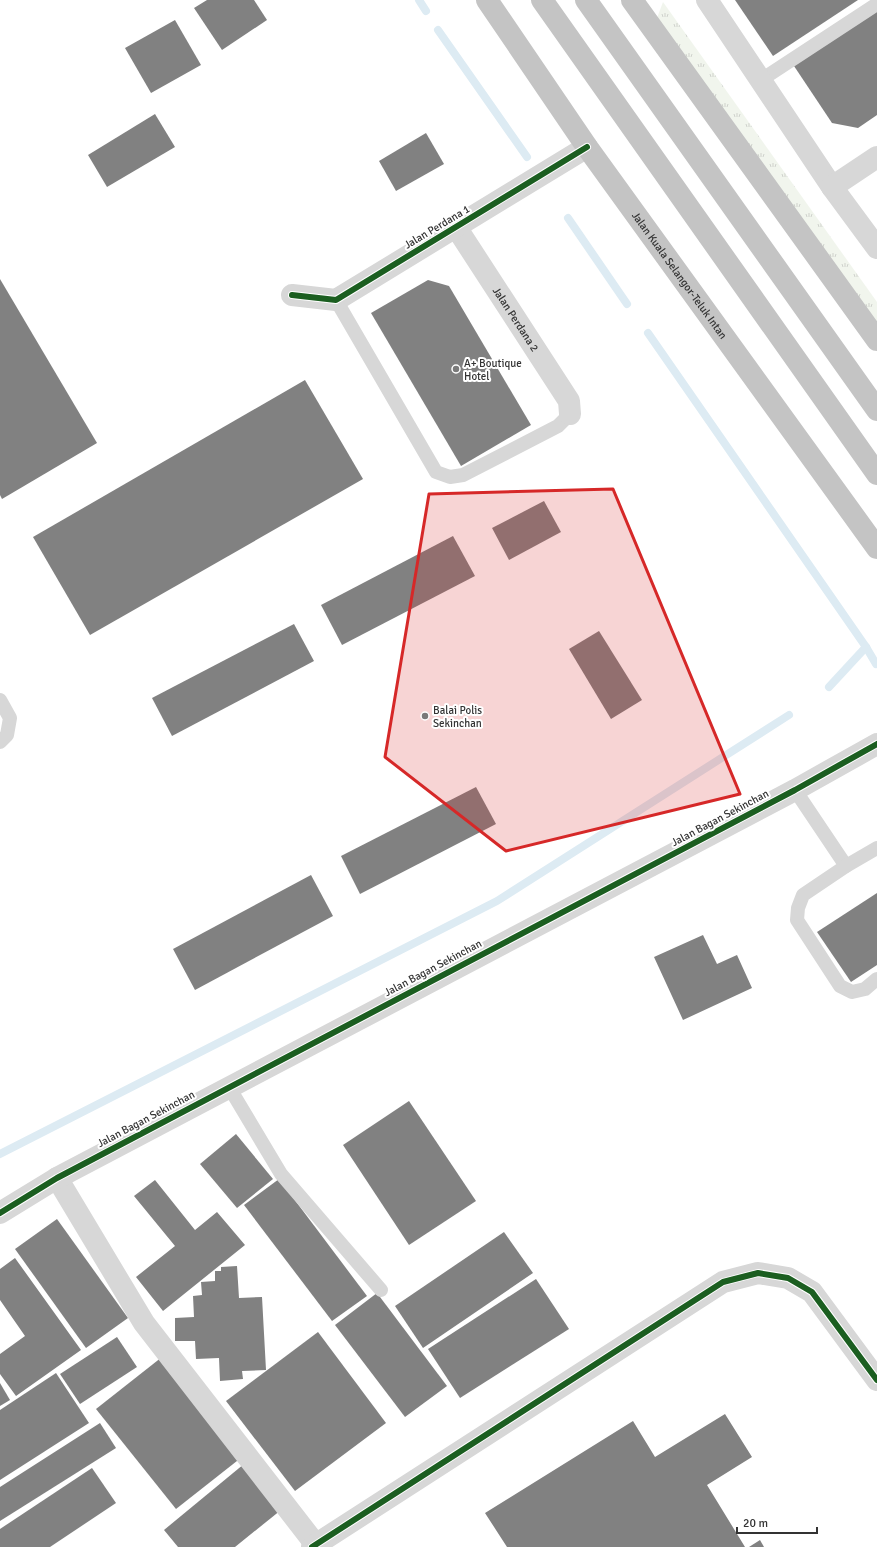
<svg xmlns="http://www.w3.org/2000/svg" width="877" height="1547" font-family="Signika,sans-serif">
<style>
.grass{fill:url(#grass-tufts)}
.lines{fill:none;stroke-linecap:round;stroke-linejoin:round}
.stream{stroke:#ddebf3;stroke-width:8}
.building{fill:#818181}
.lane{stroke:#d7d7d7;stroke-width:14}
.street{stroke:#d7d7d7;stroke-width:22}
.highway{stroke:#c4c4c4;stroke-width:22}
.cycleway-casing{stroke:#fff;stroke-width:8}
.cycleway{stroke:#1b5e20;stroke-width:6}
.marked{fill:#d62828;fill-opacity:0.2;stroke:#d62828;stroke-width:3;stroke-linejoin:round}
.poi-dot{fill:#7a7a7a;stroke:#fff;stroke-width:1.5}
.labels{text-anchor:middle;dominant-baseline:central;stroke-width:4;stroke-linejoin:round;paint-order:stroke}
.street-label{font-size:11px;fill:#333;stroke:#fff}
.poi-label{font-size:11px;fill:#333;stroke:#fff;text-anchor:start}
</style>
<defs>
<pattern id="grass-tufts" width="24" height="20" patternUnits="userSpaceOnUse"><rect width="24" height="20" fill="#f1f5ed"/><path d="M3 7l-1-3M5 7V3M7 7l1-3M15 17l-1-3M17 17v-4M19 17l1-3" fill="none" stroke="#cfd2cc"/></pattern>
</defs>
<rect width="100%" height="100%" fill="#fff"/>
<!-- grass -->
<polygon class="grass" points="663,2 877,302 877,324 657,18"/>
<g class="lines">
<!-- stream -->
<g class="stream">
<polyline points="419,0 426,11"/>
<polyline points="438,30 527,157"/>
<polyline points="568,218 627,304"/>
<polyline points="648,333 866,647 876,664"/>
<polyline points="829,687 866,647"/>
<polyline points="0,1154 497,901 789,715"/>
</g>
</g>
<!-- building -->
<g class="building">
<polygon points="207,0 254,0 267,20 222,50 194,8"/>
<polygon points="735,0 858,0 773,56"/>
<polygon points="877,8 877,115 858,128 832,123 792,63"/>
<polygon points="175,20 201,65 151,93 125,48"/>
<polygon points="155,114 175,147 107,187 88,155"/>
<polygon points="426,133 444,164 396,191 379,161"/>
<polygon points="0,279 97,443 2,499 0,495"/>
<polygon points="428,280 449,286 531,425 461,466 371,313"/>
<polygon points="305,380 363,479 90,635 33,537"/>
<polygon points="544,501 561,532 509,560 492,528"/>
<polygon points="453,536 475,576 342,645 321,605"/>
<polygon points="294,624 314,661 172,736 152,698"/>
<polygon points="599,631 642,700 611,719 569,649"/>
<polygon points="476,787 496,824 360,894 341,856"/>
<polygon points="311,875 333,916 195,990 173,949"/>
<polygon points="877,893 877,965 851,982 817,932"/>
<polygon points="703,935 717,964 737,955 752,988 683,1020 654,957"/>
<polygon points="409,1101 476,1201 409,1245 343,1145"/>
<polygon points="236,1134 273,1179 237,1208 200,1164"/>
<polygon points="279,1179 367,1296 332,1321 244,1205"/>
<polygon points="155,1180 195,1230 217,1212 245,1245 163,1311 136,1277 175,1246 134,1196"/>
<polygon points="57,1219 128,1318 86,1348 15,1249"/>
<polygon points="504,1232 533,1273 423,1348 395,1306"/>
<polygon points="15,1258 81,1350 16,1396 0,1374 0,1354 25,1336 0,1300 0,1269"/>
<polygon points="237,1266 239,1298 262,1297 266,1370 242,1371 243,1379 220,1381 219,1358 196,1359 195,1341 175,1341 175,1318 194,1317 193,1296 202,1295 201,1282 215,1281 215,1271 221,1271 221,1267"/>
<polygon points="536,1279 569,1329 460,1398 428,1349"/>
<polygon points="377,1293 447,1386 405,1417 335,1325"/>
<polygon points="318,1332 386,1423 295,1491 226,1401"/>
<polygon points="117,1337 137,1367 80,1404 60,1374"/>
<polygon points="162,1357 242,1457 176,1509 96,1409"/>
<polygon points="56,1373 89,1423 0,1480 0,1410"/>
<polygon points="0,1383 10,1400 0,1406"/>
<polygon points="725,1414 752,1457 707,1485 745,1547 507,1547 485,1513 633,1421 655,1457"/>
<polygon points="100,1423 116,1448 0,1521 0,1487"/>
<polygon points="244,1464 281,1510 235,1547 178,1547 164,1530"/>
<polygon points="92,1468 116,1503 50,1547 0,1547 0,1529"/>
<polygon points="760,1540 764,1547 749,1547"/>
</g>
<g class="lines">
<!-- lane -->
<g class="lane">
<polyline points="761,80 877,4"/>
<polyline points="336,300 436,472 450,477 463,475 558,426 570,414"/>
<polyline points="0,700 10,718 7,735 0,742"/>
<polyline points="795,790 846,866 803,895 798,908 797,920 840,986 852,992 865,989 877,979"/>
<polyline points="846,866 877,848"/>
<polyline points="229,1087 281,1174 381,1290"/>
</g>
<!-- street -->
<g class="street">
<polyline points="707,0 832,187 877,248"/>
<polyline points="832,187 877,157"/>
<path id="s1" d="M456,227L569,401L570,414"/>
<polyline points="292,295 336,300 587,147"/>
<polyline points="57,1178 144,1323 316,1545"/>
<polyline points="0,1213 57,1178 795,790 877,744"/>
<polyline points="312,1547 723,1282 758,1273 788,1278 812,1292 877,1380"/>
</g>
<!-- highway -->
<g class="highway">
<path id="s2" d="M487,0L587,147L877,548"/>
<polyline points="542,0 877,474"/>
<polyline points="586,0 877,410"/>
<polyline points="632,0 877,340"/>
</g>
<!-- cycleway casing -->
<g class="cycleway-casing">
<g id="cycleway">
<polyline points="292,295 336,300 587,147"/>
<polyline points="0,1213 57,1178 795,790 877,744"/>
<polyline points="312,1547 723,1282 758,1273 788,1278 812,1292 877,1380"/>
</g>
</g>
<!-- cycleway -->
<use href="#cycleway" class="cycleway"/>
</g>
<!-- marked area -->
<path class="marked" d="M613,489L740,794L506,851L385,757L429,494Z"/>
<!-- markers -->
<g class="poi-dot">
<circle cx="456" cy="369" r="4"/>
<circle cx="425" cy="716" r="4"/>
</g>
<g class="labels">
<!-- street labels -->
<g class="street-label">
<text transform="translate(437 227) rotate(-31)">Jalan Perdana 1</text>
<text stroke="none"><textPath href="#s2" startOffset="336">Jalan Kuala Selangor-Teluk Intan</textPath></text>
<text stroke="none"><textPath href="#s1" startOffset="110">Jalan Perdana 2</textPath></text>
<text transform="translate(720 818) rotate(-28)">Jalan Bagan Sekinchan</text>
<text transform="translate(433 968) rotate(-28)">Jalan Bagan Sekinchan</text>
<text transform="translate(146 1119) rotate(-28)">Jalan Bagan Sekinchan</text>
</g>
<!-- poi labels -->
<g class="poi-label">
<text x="464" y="363">A+ Boutique<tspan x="464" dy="13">Hotel</tspan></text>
<text x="433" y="710">Balai Polis<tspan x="433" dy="13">Sekinchan</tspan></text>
</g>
</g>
<!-- scale -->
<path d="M737 1527v6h80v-6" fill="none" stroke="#333333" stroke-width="2"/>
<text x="743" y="1527" font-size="12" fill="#333333" stroke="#ffffff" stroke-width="3" paint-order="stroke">20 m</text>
</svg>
